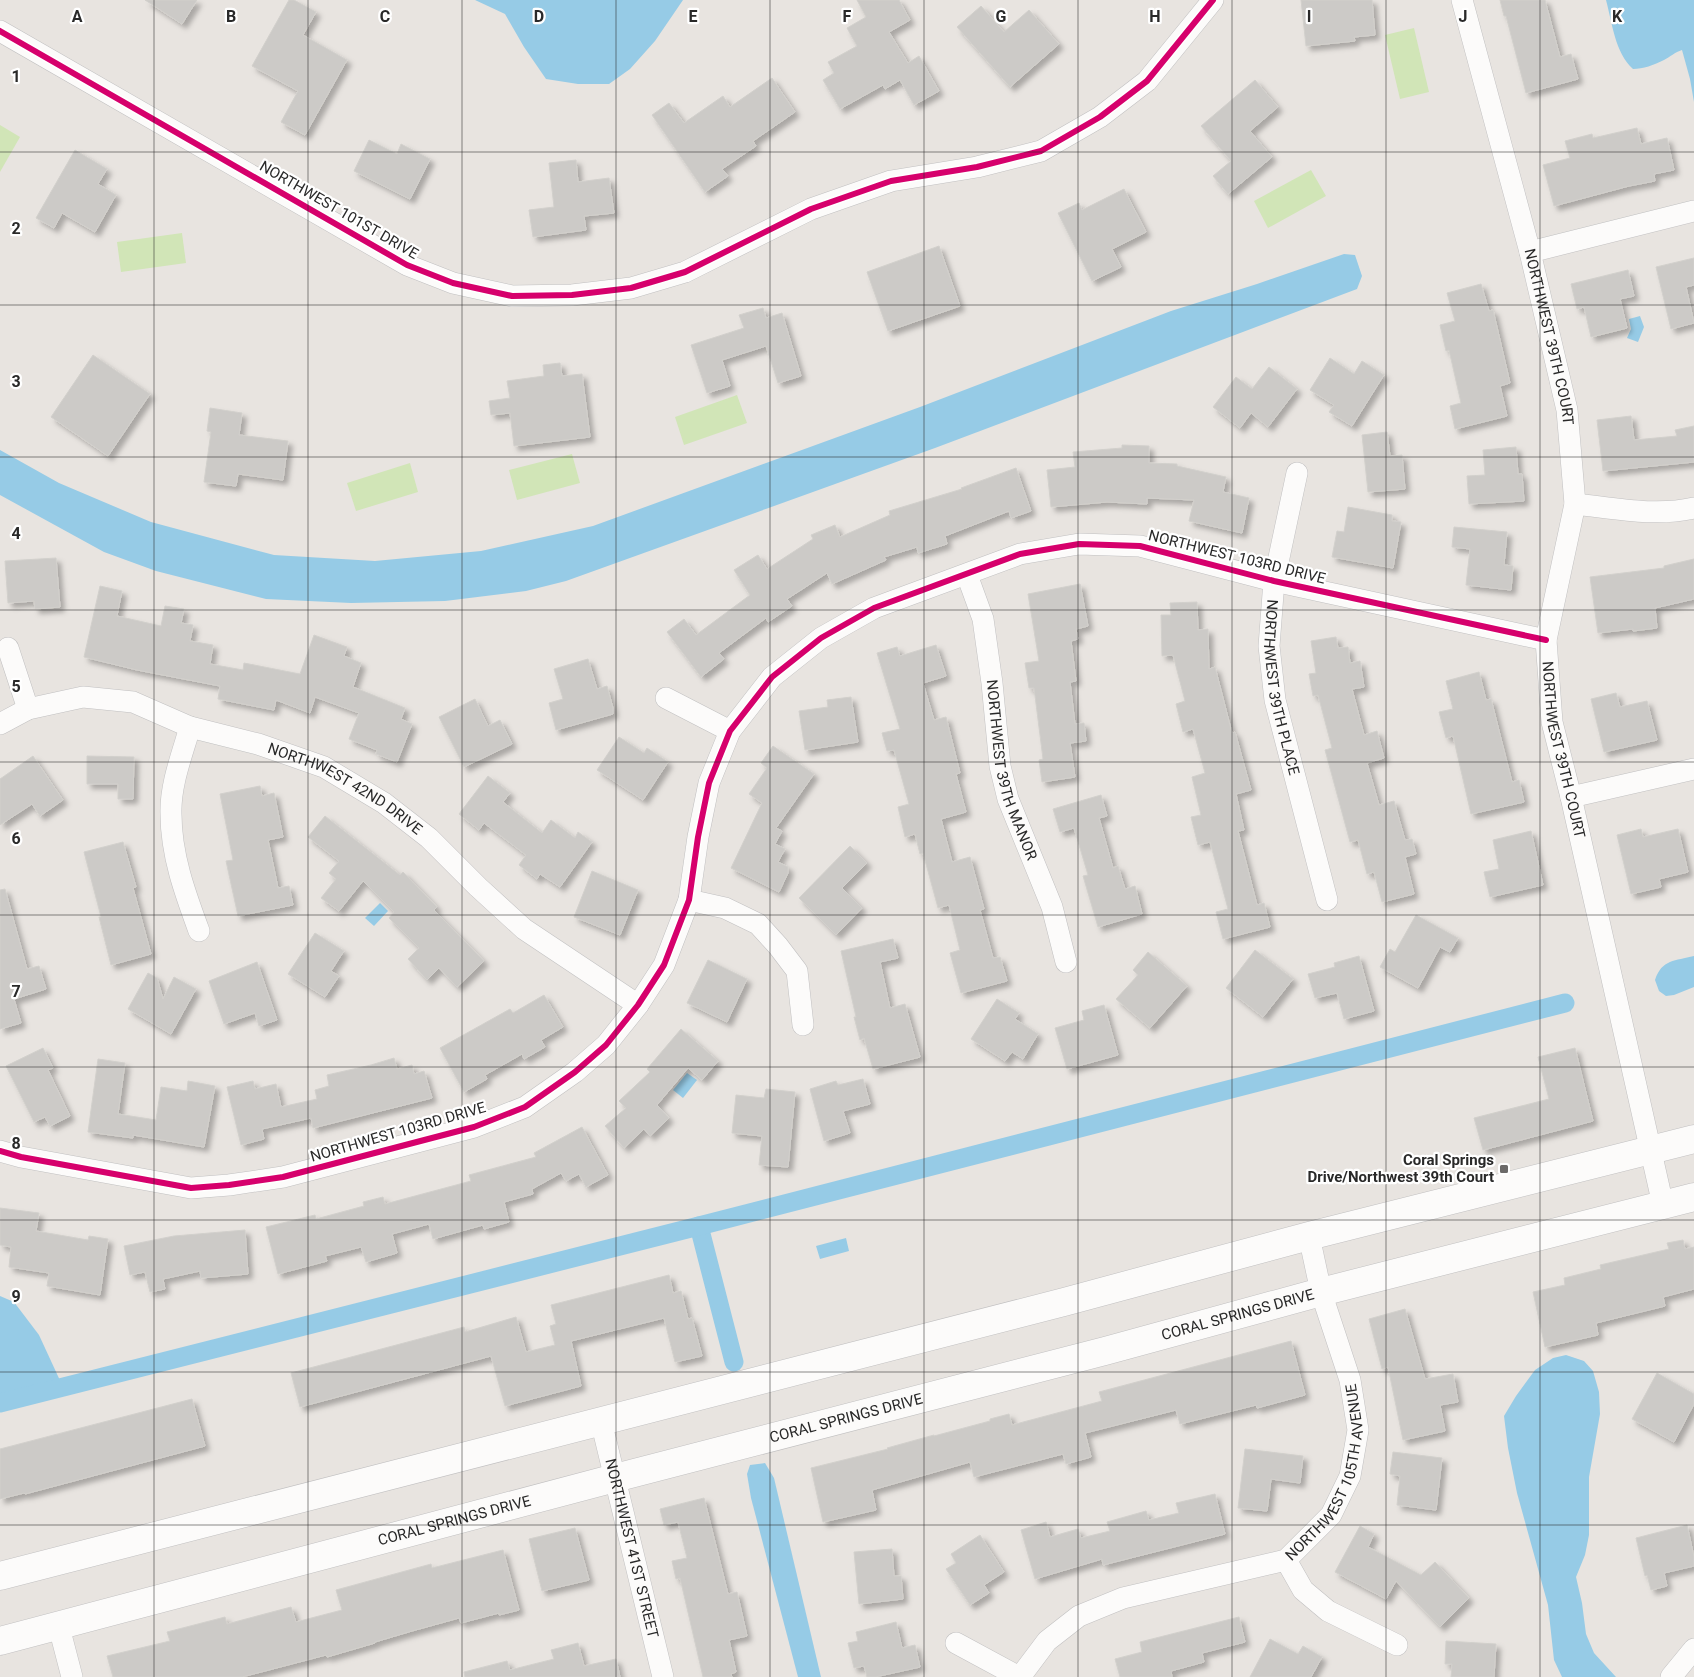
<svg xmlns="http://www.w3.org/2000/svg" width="1694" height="1677" font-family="Roboto,sans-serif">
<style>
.pitch{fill:#d1e5b7}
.water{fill:#96cbe6}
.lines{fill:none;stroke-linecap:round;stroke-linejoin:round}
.canal{stroke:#96cbe6;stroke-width:19}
.building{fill:#cccac7;stroke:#d2d0cc;filter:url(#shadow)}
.street-casing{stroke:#c1c0c1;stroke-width:22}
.secondary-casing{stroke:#c1c0c1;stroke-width:29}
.street{stroke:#fcfbfa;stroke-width:21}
.secondary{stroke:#fcfbfa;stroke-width:28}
.cycleway-casing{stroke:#fff;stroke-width:9}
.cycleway{stroke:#d6006c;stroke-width:6}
.grid{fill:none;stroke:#292929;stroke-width:1;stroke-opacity:0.55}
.poi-dot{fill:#6c6a69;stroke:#fff;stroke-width:2}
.labels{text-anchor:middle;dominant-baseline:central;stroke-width:4.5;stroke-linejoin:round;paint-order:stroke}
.street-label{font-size:15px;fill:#292929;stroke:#fff}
.poi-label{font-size:15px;font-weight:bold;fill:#292929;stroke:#fff;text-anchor:end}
.grid-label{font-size:16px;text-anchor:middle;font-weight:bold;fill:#292929;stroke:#fff;stroke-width:4.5;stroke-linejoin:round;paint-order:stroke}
</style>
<defs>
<filter id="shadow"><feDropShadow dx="4.5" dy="4.5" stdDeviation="2.5" flood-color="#0004"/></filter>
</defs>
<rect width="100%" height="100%" fill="#e8e4e0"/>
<!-- pitch -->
<g class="pitch">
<polygon points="1414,28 1429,92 1400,99 1385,35"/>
<polygon points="0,125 20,137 0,172"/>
<polygon points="1311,170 1326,196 1268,228 1254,201"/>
<polygon points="182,233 186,263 121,272 117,242"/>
<polygon points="737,395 747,423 684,445 675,417"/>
<polygon points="572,454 580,483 517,500 509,470"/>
<polygon points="410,463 418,492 356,511 347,483"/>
</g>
<!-- water -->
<g class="water">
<polygon points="475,0 683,0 655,41 630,69 609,84 578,84 546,79 524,47 505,14"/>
<path d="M1606,0H1694V102L1690,79L1682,50C1675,52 1670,57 1664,60C1654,65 1643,69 1633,69C1615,53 1612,22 1606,0Z"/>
<polygon points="1344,254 1355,255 1362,276 1357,289 935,448 566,581 526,591 445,601 351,603 266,599 156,571 104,552 0,495 0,450 59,483 151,522 274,555 375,561 481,551 593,526 920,407 1171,311 1257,284"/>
<polygon points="1640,316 1644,327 1638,342 1627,338 1631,329 1629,319"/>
<polygon points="380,903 388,911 374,926 365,918"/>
<path d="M1694,956V987L1674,995L1666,996L1659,991L1655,980C1662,959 1675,961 1694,956Z"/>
<polygon points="687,1073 697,1080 683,1098 673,1090"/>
<polygon points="846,1238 849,1251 820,1259 816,1246"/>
<polygon points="0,1296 14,1302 39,1335 63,1387 0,1403"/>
<polygon points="1566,1355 1584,1361 1593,1371 1599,1392 1600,1414 1589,1477 1589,1535 1585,1555 1576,1577 1582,1603 1586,1634 1594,1653 1616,1677 1562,1677 1554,1660 1548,1605 1517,1493 1508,1448 1504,1416 1516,1396 1535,1370 1553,1358"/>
<polygon points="765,1463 774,1478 821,1677 798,1677 751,1498 747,1474 750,1465"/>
</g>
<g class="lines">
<!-- canal -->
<g class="canal">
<polyline points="699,1226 734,1362"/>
<polyline points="0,1403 699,1226 1565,1003"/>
</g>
</g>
<!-- building -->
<g class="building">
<polygon points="145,0 197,0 182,24"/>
<polygon points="289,0 294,0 316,12 303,35 347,60 305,135 281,122 298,91 252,66"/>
<polygon points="857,0 899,0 910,20 889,32 908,63 919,56 939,91 914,105 900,80 885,89 883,85 840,109 823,80 834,73 828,62 857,46 847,28 866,17"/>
<polygon points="1301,0 1372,0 1375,35 1354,37 1355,41 1306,46"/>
<polygon points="1500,0 1545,0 1560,57 1571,54 1578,79 1526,93 1506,16 1504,16"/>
<polygon points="981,6 1004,32 1029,10 1059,44 1010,87 957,27"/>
<polygon points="772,78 795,112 753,141 756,146 722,169 728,176 705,192 652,115 669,103 684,123 723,96 730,107"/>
<polygon points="1255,80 1278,107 1250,131 1272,157 1228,194 1213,176 1231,161 1201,126"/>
<polygon points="1637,128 1641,144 1667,138 1674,170 1654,174 1655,181 1629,186 1554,206 1543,165 1570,158 1565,141 1592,134 1593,138"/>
<polygon points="369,140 397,154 401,144 430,159 410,199 354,171"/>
<polygon points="75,150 107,169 98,184 116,195 95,232 62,213 54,228 36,218"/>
<polygon points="576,160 578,182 609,178 614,213 584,216 586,230 533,237 529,210 554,207 549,163"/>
<polygon points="1124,189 1146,232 1112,249 1121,267 1092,281 1058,213 1079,203 1082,210"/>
<polygon points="939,246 960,306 888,331 867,272"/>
<polygon points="1694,258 1694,285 1686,287 1694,323 1671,329 1656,267"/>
<polygon points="1628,270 1634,296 1620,299 1627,328 1591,337 1584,307 1577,309 1571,284"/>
<polygon points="1481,284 1489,311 1493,310 1510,383 1500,386 1507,416 1455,429 1450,406 1461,403 1449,350 1446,351 1440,325 1455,321 1447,293"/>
<polygon points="763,308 766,318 782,313 801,376 778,383 766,346 722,360 730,386 707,393 691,345 744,328 739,315"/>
<polygon points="93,355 150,394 108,456 51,417"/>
<polygon points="1330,358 1354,374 1362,361 1384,375 1352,426 1329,412 1334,405 1310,390"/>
<polygon points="560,363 562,376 582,374 590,437 514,446 510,413 491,415 489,401 510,398 507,381 544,376 543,365"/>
<polygon points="1269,367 1297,389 1268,427 1251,413 1240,428 1213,407 1236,377 1252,389"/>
<polygon points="210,408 242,413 239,435 288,441 283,480 238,474 236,486 204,482 211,432 207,431"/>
<polygon points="1631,416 1634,440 1677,436 1675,430 1694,426 1694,462 1603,471 1597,420"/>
<polygon points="1387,432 1390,456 1402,455 1405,489 1368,492 1362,435"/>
<polygon points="1122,445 1149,446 1149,463 1177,464 1177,466 1226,477 1223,492 1249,498 1242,533 1189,521 1194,500 1147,498 1147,504 1107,502 1051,507 1047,470 1075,467 1073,452 1122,448"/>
<polygon points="1516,447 1518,474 1522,474 1524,501 1469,504 1467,476 1485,475 1483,450"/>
<polygon points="1016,468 1031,511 1011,518 1009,511 945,536 947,544 918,553 917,547 884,557 886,560 832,584 827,573 787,599 792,606 768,622 766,618 719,653 724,659 701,677 667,632 684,619 696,635 750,595 734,570 758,555 767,569 813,539 811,535 835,525 840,537 890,515 889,511 962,489 961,488"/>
<polygon points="1348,507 1392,515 1392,521 1401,522 1393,568 1332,557 1337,531 1344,532"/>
<polygon points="1454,527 1507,532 1504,565 1513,566 1511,590 1466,585 1470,549 1452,547"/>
<polygon points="56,558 60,607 35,609 34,601 8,603 5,561"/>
<polygon points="1694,559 1694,599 1655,608 1657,628 1633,631 1633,629 1598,633 1590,577 1664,568 1664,566"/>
<polygon points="1080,584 1088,626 1076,629 1078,639 1071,641 1076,681 1070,682 1075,724 1084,723 1086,741 1070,743 1075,777 1042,782 1039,760 1043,759 1034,688 1029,688 1025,663 1039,661 1028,594"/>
<polygon points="100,586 122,591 117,616 161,626 165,606 184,609 181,623 193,625 190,641 213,645 210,664 243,670 244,663 300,674 314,635 347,647 344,656 361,663 353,687 405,708 401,719 412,724 397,762 376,754 377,750 349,739 359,713 315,697 310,713 276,700 274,710 218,699 220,686 137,670 84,657"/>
<polygon points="1197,602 1198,630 1208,629 1209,669 1215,667 1232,733 1235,732 1251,790 1236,794 1244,830 1238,831 1257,905 1264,903 1270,927 1223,939 1216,912 1228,909 1210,842 1198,845 1191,817 1201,815 1192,777 1205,773 1193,729 1183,732 1176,704 1185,701 1173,655 1162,656 1161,615 1171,615 1170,603"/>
<polygon points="1336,637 1338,648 1348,647 1350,663 1360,661 1364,687 1352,689 1364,735 1377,731 1384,758 1367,763 1379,805 1394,801 1405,840 1412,839 1416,854 1405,857 1414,894 1382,902 1374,872 1367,874 1358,840 1350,842 1325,750 1332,748 1318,695 1313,696 1309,674 1316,673 1311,641"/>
<polygon points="936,645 946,676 923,683 934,720 946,717 960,773 956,774 966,812 941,819 952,862 970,857 984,909 980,910 993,958 1000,957 1007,981 961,993 950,953 960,950 949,905 938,908 923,853 920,854 915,834 905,837 898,807 909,804 894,750 887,751 882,733 900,729 877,653 897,647 900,656"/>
<polygon points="588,659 597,689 607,686 613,708 613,714 556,730 549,703 563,699 554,669"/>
<polygon points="1479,672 1486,700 1491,699 1512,782 1519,780 1524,802 1471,814 1453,736 1446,738 1439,712 1453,709 1446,681"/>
<polygon points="1616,693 1620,707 1647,701 1657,740 1604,752 1591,699"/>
<polygon points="851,697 858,742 805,750 799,711 828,707 827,700"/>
<polygon points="475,699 488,726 500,720 512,744 464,767 439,717"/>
<polygon points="619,737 644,753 647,748 668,762 643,800 597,770"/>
<polygon points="773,746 814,774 776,828 782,831 775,844 785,849 778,862 788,867 788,873 779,892 731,868 762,803 749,794 767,768 761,763"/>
<polygon points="33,756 63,800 40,816 32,804 0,825 0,779"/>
<polygon points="87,756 134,757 133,799 118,799 118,784 87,784"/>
<polygon points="488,776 510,793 503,802 542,833 551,820 575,838 578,832 592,842 560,887 540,874 537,879 519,865 526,855 484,823 479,830 459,814"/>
<polygon points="260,786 262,796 274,793 283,837 268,840 278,888 289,886 293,905 238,916 226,861 233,860 220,794"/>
<polygon points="1101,795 1107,816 1099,818 1113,868 1118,866 1125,889 1135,886 1142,914 1098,927 1083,876 1088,875 1074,828 1060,832 1053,809"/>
<polygon points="325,816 400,875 403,872 437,907 434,910 484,961 457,987 439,968 427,980 408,959 419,948 389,918 394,912 363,881 339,911 321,898 336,879 329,873 339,861 308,837"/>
<polygon points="1641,829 1643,837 1678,829 1688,872 1659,879 1661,887 1631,894 1617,835"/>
<polygon points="1531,831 1543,885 1490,897 1484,872 1499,869 1493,840"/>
<polygon points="123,842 136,887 133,888 151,954 111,965 99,917 101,917 84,852"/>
<polygon points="850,846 867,863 842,888 862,908 836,935 799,898"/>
<polygon points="592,871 638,890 620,935 574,917"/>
<polygon points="5,889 27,969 39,966 46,989 14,999 21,1023 0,1029 0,890"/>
<polygon points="1416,915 1458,938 1450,952 1440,947 1418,988 1380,967 1390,949 1395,952"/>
<polygon points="315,933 344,951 331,971 339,976 325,997 288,974"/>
<polygon points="893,939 898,958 880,962 890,1008 905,1004 920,1057 873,1069 864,1038 860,1040 854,1017 856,1017 841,951"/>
<polygon points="1255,950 1293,979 1263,1017 1226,988"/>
<polygon points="1148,952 1187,986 1150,1028 1116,999 1138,975 1133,970"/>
<polygon points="1359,956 1374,1011 1344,1019 1337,993 1315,998 1308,974 1335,967 1334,963"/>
<polygon points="708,960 747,979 727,1022 687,1003"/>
<polygon points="257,962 277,1020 259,1026 255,1013 224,1024 209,981"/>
<polygon points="148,973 157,978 163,999 174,977 196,989 171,1034 128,1009"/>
<polygon points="544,995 563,1027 541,1040 545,1047 524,1059 522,1054 485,1075 487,1079 464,1092 440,1048 510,1009 513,1013"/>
<polygon points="997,999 1019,1013 1015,1019 1038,1034 1023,1059 1012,1052 1005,1061 971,1039"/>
<polygon points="1104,1005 1118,1055 1067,1069 1055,1028 1084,1020 1082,1011"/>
<polygon points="681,1029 718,1061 702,1080 688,1068 657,1105 669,1118 650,1136 644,1129 624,1148 605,1126 626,1108 619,1101 650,1072 647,1069"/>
<polygon points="43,1048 53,1068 48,1070 70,1116 50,1126 45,1117 34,1122 6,1066"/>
<polygon points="1575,1048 1593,1121 1483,1150 1474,1118 1549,1099 1538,1057"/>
<polygon points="394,1058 397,1069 412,1065 414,1074 424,1071 432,1098 313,1128 311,1118 262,1129 264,1139 241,1145 227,1087 253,1081 255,1089 276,1084 281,1107 317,1099 315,1090 329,1086 327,1075 371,1065"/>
<polygon points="98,1059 125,1063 118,1114 156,1120 161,1087 187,1091 188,1081 215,1086 204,1147 133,1135 133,1138 88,1132"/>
<polygon points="863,1079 870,1104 843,1111 850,1133 824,1141 810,1089 836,1081 838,1085"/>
<polygon points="766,1089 795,1092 788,1167 759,1165 762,1136 732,1133 736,1095 764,1098"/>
<polygon points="582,1127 608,1175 586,1187 579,1174 566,1181 561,1173 532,1189 533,1194 504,1202 509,1222 484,1229 483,1225 433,1239 429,1224 392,1234 397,1253 366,1262 361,1247 325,1256 327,1261 278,1274 266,1227 315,1215 316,1219 364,1206 363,1202 383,1197 385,1204 471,1181 469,1175 536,1157 534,1153"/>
<polygon points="0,1208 39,1213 36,1231 88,1240 89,1236 108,1239 100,1295 47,1286 49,1273 9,1267 11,1247 0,1245"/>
<polygon points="245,1230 248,1274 201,1278 200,1271 163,1279 165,1289 150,1292 145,1272 130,1275 124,1246 174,1236"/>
<polygon points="1683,1240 1685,1249 1694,1247 1694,1289 1663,1297 1665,1306 1596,1323 1598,1335 1545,1347 1533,1292 1565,1285 1564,1278 1601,1269 1600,1265 1669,1249 1667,1243"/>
<polygon points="669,1275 673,1293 681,1291 688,1319 692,1318 702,1356 675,1362 664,1318 571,1341 581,1386 505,1406 491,1356 300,1407 291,1373 464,1327 465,1332 516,1317 526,1352 555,1345 550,1326 556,1324 551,1305"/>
<polygon points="1405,1309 1425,1379 1453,1374 1458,1402 1440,1405 1445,1431 1403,1440 1388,1367 1382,1369 1369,1319"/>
<polygon points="1291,1341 1305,1395 1257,1408 1256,1405 1180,1424 1176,1410 1085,1433 1091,1457 1066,1464 1063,1454 974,1477 970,1462 872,1490 876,1510 823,1522 811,1468 888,1449 887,1448 934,1435 934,1436 990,1421 990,1419 1009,1414 1012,1425 1102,1401 1099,1392"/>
<polygon points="1657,1373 1694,1394 1694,1404 1674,1442 1632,1419"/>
<polygon points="192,1399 205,1446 25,1494 24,1493 0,1499 0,1449"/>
<polygon points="1245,1449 1303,1456 1300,1483 1271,1479 1267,1511 1238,1508"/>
<polygon points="1393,1452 1442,1458 1436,1510 1397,1505 1400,1476 1390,1474"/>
<polygon points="1215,1494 1225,1534 1103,1565 1102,1559 1035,1579 1021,1530 1046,1522 1050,1537 1078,1529 1081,1538 1110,1531 1107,1522 1146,1511 1149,1520 1179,1513 1176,1503"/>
<polygon points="704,1498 728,1594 737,1592 747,1636 729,1640 736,1672 731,1674 732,1677 703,1677 680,1578 676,1579 672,1561 687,1558 678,1522 664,1525 660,1509"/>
<polygon points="1687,1525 1694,1557 1694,1566 1664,1573 1667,1586 1651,1590 1647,1575 1645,1576 1636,1538"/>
<polygon points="1360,1526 1374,1534 1368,1547 1421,1575 1435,1562 1469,1598 1440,1627 1396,1581 1386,1599 1335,1572"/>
<polygon points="575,1528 589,1580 542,1591 529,1539"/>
<polygon points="980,1535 1004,1572 984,1585 989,1593 970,1605 946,1569 956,1563 951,1554"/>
<polygon points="892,1549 894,1576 901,1576 903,1599 859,1604 854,1552"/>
<polygon points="503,1550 519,1610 499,1615 499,1613 461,1623 459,1618 412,1631 375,1642 375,1643 327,1657 326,1655 242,1677 113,1677 107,1656 170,1641 167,1632 225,1617 227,1624 291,1607 296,1622 342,1610 336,1590 431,1564 432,1568"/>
<polygon points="1239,1617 1245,1642 1202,1653 1204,1662 1171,1671 1172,1677 1120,1677 1115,1659 1142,1652 1140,1642"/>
<polygon points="896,1622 902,1648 915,1645 920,1667 875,1677 867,1677 864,1666 854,1668 848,1643 858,1641 856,1632"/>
<polygon points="1270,1639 1298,1654 1303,1646 1322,1657 1311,1677 1250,1677"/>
<polygon points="1446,1641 1496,1644 1494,1677 1451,1677 1452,1664 1445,1664"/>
<polygon points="578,1643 584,1666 616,1659 620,1677 465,1677 464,1672 507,1661 510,1670 554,1659 551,1650"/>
</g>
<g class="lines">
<!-- street casing -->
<g class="street-casing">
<g id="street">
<path id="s1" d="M1462,0L1530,252L1567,410L1575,504L1546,640L1552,722L1571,797L1663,1205"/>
<polyline points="0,31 407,265 453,283 512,296 572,295 631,288 685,272 811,209 891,181 977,167 1041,151 1100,117 1147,81 1213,0"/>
<polyline points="1530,252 1694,211"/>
<path id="s2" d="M1297,473L1274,581L1269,646L1275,700L1327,900"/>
<path d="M1575,504C1614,508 1655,517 1694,508"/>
<path id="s3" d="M967,575L983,619L992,683L1000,766L1008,799L1052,907L1066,962"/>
<polyline points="8,648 28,709"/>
<polyline points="666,698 730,731"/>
<path id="s4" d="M0,724L28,709L83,697L133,702L190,727L258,744L324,767L384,803L429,838L478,887L524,929L638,1005"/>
<path d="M190,727C182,755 170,785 171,814C171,855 185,893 199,931"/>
<polyline points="1571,797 1694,769"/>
<polyline points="689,900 725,908 758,924 778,946 797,971 803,1025"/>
<polyline points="0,1151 21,1157 191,1188 229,1185 283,1177 474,1127 525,1107 575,1072 606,1045 638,1005 664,965 689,900 698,837 709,783 730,731 772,677 821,638 874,608 1020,554 1079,544 1140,546 1274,581 1546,640"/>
<path id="s5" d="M601,1421L663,1677"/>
<polyline points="1286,1560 1303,1590 1328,1611 1397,1645"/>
<polyline points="59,1627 72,1677"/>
<polyline points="956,1643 1019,1677"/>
<path id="s6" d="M1020,1677L1047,1641L1079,1616L1123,1598L1286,1560L1331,1515L1350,1476L1358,1430L1350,1380L1321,1292L1309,1236"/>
<polyline points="1671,1677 1694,1649"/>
</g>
</g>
<!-- secondary casing -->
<g class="secondary-casing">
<g id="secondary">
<polyline points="0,1576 1064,1302 1309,1236 1694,1139"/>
<path id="s7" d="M0,1641L615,1478L1105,1351L1321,1292L1694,1197"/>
</g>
</g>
<!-- street -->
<use href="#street" class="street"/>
<!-- secondary -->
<use href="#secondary" class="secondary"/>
<!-- cycleway casing -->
<g class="cycleway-casing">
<g id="cycleway">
<polyline points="0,31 407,265 453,283 512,296 572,295 631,288 685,272 811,209 891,181 977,167 1041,151 1100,117 1147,81 1213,0"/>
<polyline points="0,1151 21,1157 191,1188 229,1185 283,1177 474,1127 525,1107 575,1072 606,1045 638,1005 664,965 689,900 698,837 709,783 730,731 772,677 821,638 874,608 1020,554 1079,544 1140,546 1274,581 1546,640"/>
</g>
</g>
<!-- cycleway -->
<use href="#cycleway" class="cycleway"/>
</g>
<!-- grid -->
<path class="grid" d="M154,0V1677M308,0V1677M462,0V1677M616,0V1677M770,0V1677M924,0V1677M1078,0V1677M1232,0V1677M1386,0V1677M1540,0V1677M0,152H1694M0,305H1694M0,457H1694M0,610H1694M0,762H1694M0,915H1694M0,1067H1694M0,1220H1694M0,1372H1694M0,1525H1694"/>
<!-- markers -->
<rect class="poi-dot" x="1499" y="1164" width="10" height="10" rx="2.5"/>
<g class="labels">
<!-- street labels -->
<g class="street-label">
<text transform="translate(339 210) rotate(30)">NORTHWEST 101ST DRIVE</text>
<text stroke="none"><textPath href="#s1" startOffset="348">NORTHWEST 39TH COURT</textPath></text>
<text transform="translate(1237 557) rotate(14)">NORTHWEST 103RD DRIVE</text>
<text stroke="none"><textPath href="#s2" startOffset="218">NORTHWEST 39TH PLACE</textPath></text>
<text stroke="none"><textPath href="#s1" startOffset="768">NORTHWEST 39TH COURT</textPath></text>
<text stroke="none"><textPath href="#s3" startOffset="201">NORTHWEST 39TH MANOR</textPath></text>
<text stroke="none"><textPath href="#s4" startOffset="369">NORTHWEST 42ND DRIVE</textPath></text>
<text transform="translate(398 1132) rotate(-16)">NORTHWEST 103RD DRIVE</text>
<text stroke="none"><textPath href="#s7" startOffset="1280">CORAL SPRINGS DRIVE</textPath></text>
<text stroke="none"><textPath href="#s7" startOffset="875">CORAL SPRINGS DRIVE</textPath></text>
<text stroke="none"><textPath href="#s6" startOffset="402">NORTHWEST 105TH AVENUE</textPath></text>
<text stroke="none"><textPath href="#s7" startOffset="470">CORAL SPRINGS DRIVE</textPath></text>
<text stroke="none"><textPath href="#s5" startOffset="131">NORTHWEST 41ST STREET</textPath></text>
</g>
<!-- poi labels -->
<g class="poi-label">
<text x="1494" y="1160">Coral Springs<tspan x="1494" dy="17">Drive/Northwest 39th Court</tspan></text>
</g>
</g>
<g class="grid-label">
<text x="77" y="22">A</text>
<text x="231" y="22">B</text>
<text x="385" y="22">C</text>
<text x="539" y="22">D</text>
<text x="693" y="22">E</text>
<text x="847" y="22">F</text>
<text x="1001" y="22">G</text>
<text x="1155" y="22">H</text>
<text x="1309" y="22">I</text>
<text x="1463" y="22">J</text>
<text x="1617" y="22">K</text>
<text x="16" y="82">1</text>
<text x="16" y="234">2</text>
<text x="16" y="387">3</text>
<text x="16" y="539">4</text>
<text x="16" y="692">5</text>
<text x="16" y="844">6</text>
<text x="16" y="997">7</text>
<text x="16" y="1149">8</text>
<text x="16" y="1302">9</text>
</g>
</svg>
